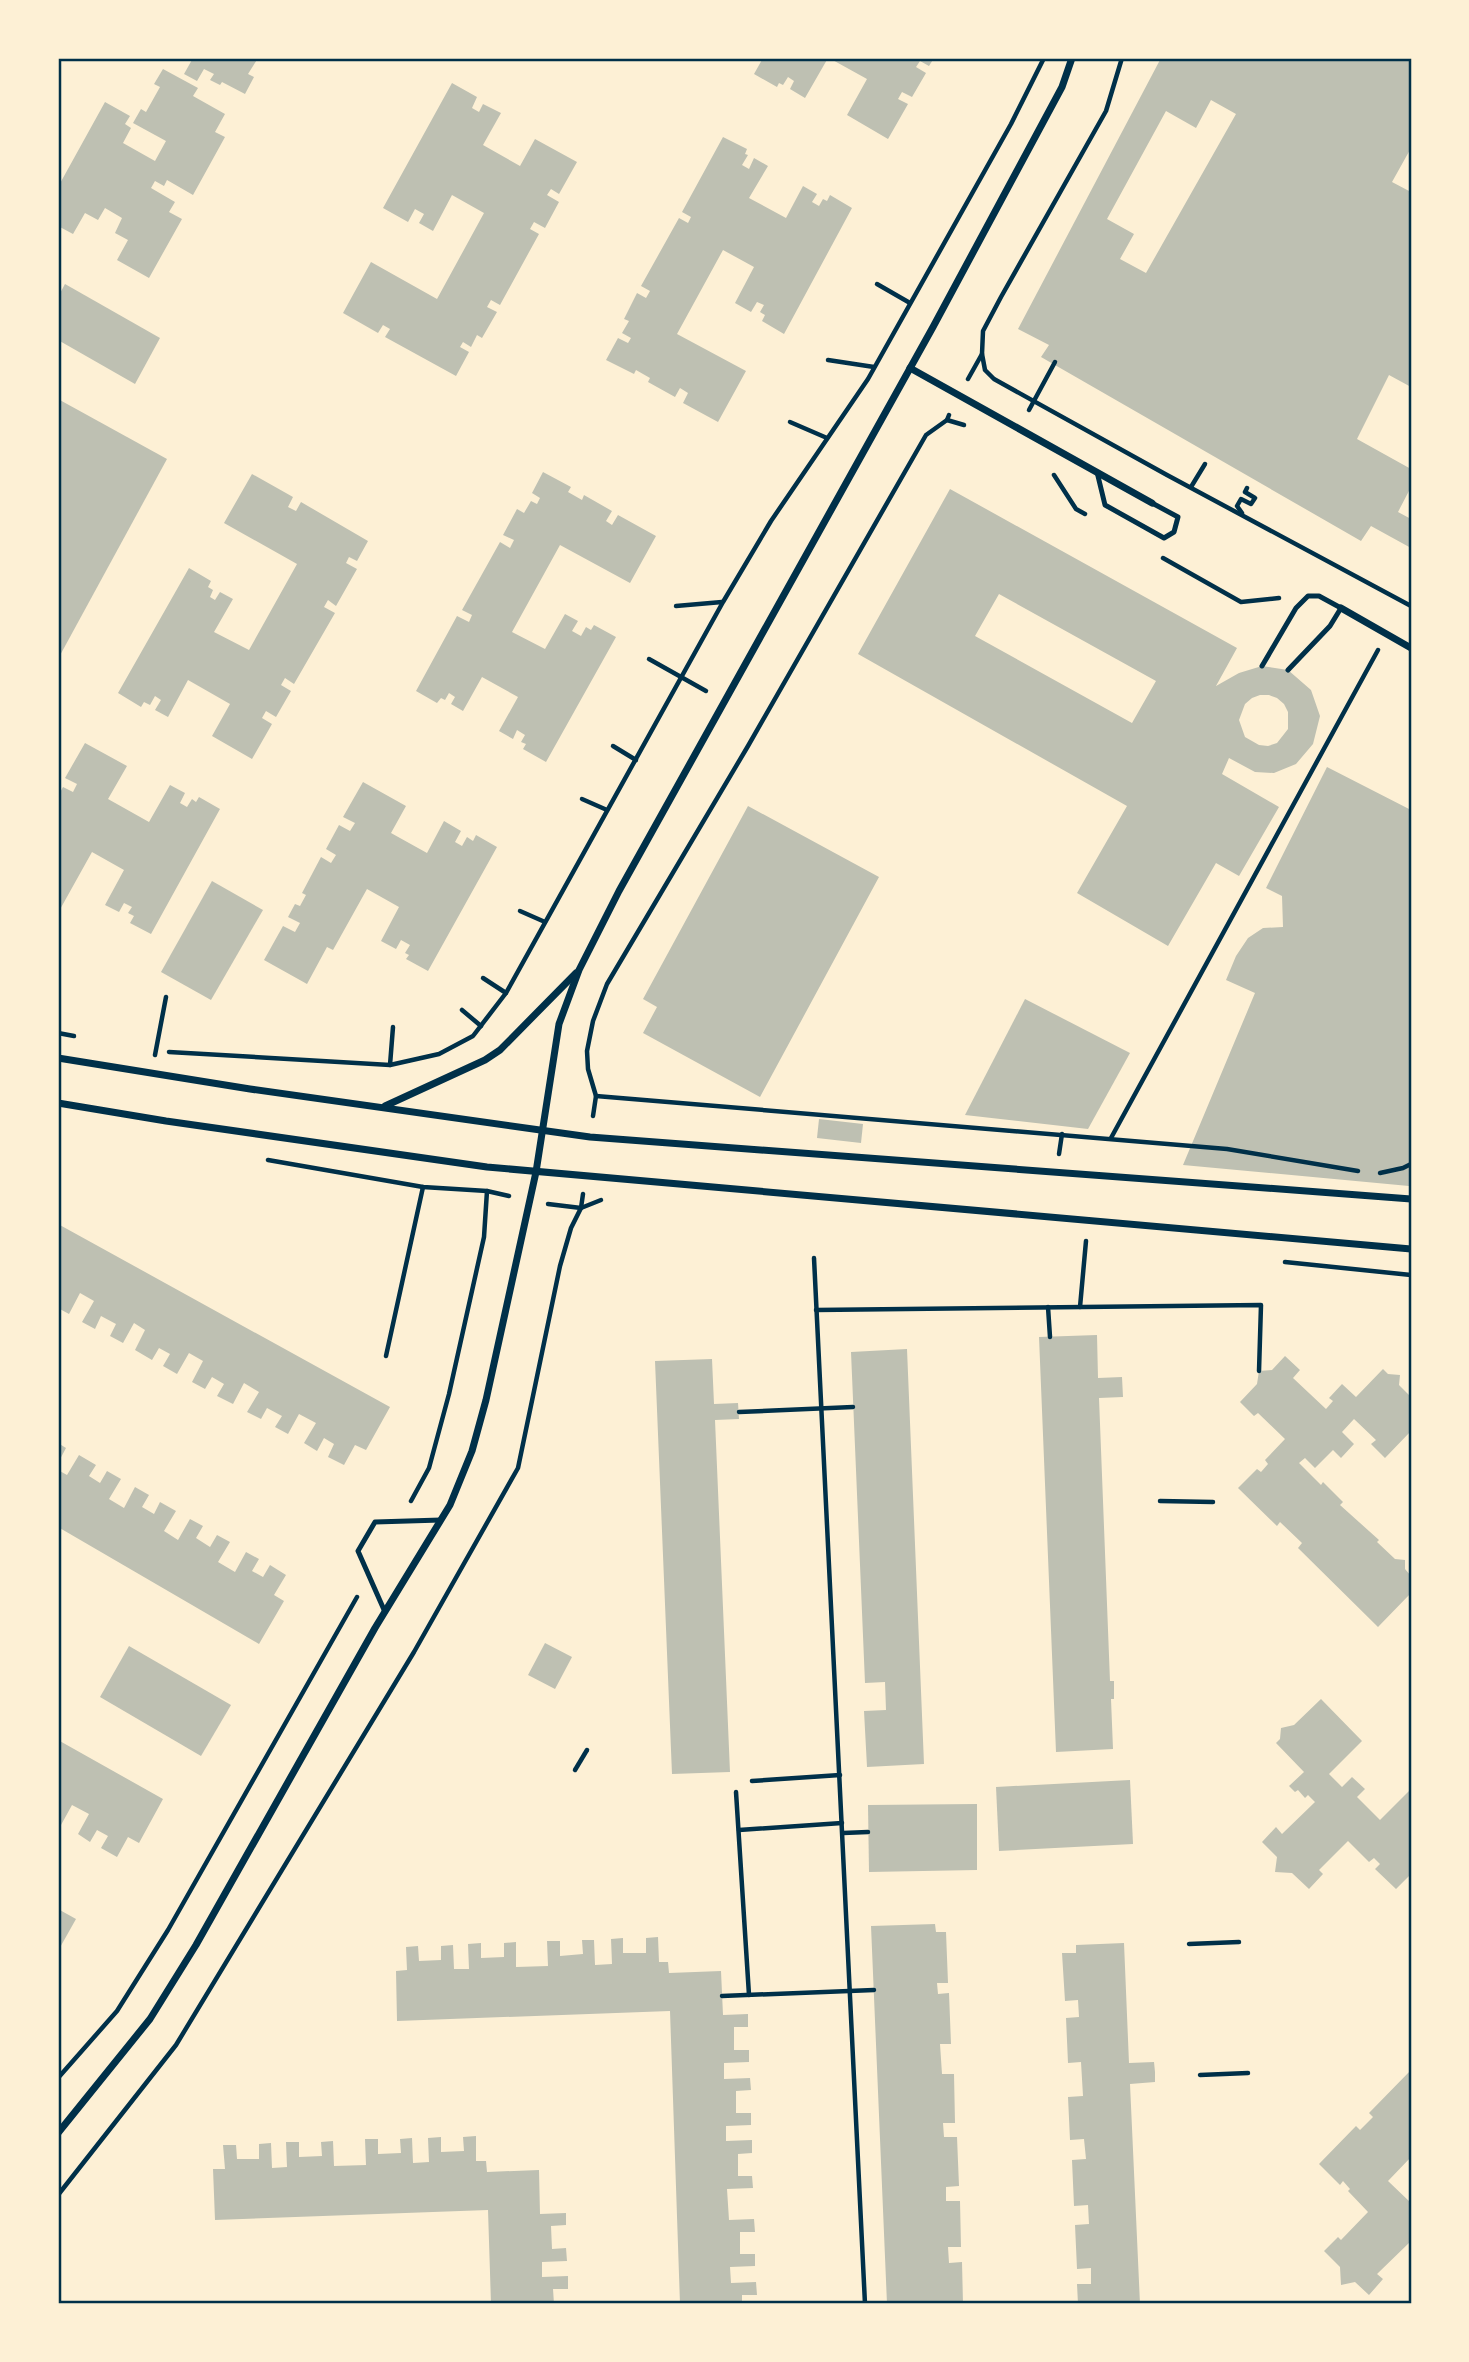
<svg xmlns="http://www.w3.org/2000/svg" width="1469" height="2362" font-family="Barlow,sans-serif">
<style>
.building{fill:#bec0b2;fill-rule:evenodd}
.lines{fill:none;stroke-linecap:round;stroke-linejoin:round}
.path{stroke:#003049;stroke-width:4.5}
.service{stroke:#003049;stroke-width:5}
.minor{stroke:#003049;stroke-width:7}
.neatline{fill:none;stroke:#003049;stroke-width:2.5}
</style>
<rect width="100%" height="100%" fill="#fdf0d5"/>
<!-- building -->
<g class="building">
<polygon points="193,58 208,58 212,60 214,58 258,58 248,74 254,77 245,94 222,82 220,85 210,80 214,74 204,69 197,81 184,74"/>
<polygon points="763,58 828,58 805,98 790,89 794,81 788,77 783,85 779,83 777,87 754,74"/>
<polygon points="829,58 934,58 929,66 920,61 916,67 926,73 912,97 902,92 898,99 908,104 888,139 847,115 867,79"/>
<path d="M1161,58H1411V148L1392,182L1411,192V387L1389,375L1357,439L1411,469V487L1398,512L1411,519V548L1371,526L1361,541L1041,357L1049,345L1018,329ZM1211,100L1236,114L1146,273L1120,259L1134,234L1107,219L1166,111L1196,128Z"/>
<polygon points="163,69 198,88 193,96 225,114 215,132 225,137 193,195 167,180 164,186 155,181 151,188 175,202 169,212 182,219 149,278 117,260 128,240 115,233 122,218 105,208 98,220 85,213 73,234 58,226 58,187 105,102 130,116 125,124 131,128 123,143 155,161 166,141 133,123 141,109 146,112 160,87 154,84"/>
<polygon points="452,83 477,97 472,108 479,112 483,104 501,113 483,145 520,166 535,139 577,162 559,194 551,189 547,195 559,202 545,228 534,222 530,229 539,234 500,305 491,300 487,307 497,312 482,338 477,335 471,347 463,342 460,347 469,352 456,376 385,337 390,329 383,325 378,333 343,313 371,262 437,299 484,213 452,195 433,231 419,223 424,214 415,209 408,222 383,208"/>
<polygon points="723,137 747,149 745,154 748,155 742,165 749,169 754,158 768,166 749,198 786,218 803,186 817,194 812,202 819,206 823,199 827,201 830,195 852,208 784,334 762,321 765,315 760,312 764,305 757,302 751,312 735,303 754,267 723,250 677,334 746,371 718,422 683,403 688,393 680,388 675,397 648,382 650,378 636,370 634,374 606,360 618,338 628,343 631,338 622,333 629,321 624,319 637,293 646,298 650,291 641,286 679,218 688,223 691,217 682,212"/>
<polygon points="65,284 160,338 135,384 58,340 58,297"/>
<polygon points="58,399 167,459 58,659"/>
<polygon points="543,472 571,487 568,492 582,500 584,495 612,511 606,521 612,525 618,515 656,536 630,583 560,545 512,632 545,649 565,614 578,621 572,631 581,636 586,627 591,630 594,625 616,637 546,762 523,749 526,744 521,742 525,735 517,730 513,739 499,731 518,697 482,677 463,711 451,704 455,697 449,693 445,700 441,698 437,703 416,691 457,616 469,622 472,615 462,610 500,542 510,548 514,540 503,535 517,509 524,513 531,501 537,504 540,498 532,493"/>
<polygon points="252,474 293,497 288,507 296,511 301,502 368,541 357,561 349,557 346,563 357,569 336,606 328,600 324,607 335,613 294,684 285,678 281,685 291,691 276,717 266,711 262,718 272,724 252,759 212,736 230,704 188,680 168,717 155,710 161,700 155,696 150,705 144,702 141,707 118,693 189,568 211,581 208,587 213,590 210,597 215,600 220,592 233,599 214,632 249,650 297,564 224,523"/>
<path d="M950,489L1237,648L1216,686L1239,673L1262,666L1288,670L1311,690L1320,716L1313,744L1296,764L1274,773L1255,772L1229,758L1222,774L1279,807L1239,876L1216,863L1168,946L1077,893L1127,806L858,654ZM999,594L1156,681L1132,723L975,636ZM1260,695H1269L1277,698L1284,704L1288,712V729L1277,743L1268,746L1259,745L1245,737L1239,720L1245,704L1252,698Z"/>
<polygon points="85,743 127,766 108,799 149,822 170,785 185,793 180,803 187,807 192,799 196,802 199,797 220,809 151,934 130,923 134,916 128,913 132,907 124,903 119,912 105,905 124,870 92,852 58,913 58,796 63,787 73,792 77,784 65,778"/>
<polygon points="1327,767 1411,810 1411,1161 1409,1186 1183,1165 1255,993 1226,980 1236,956 1248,938 1263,928 1283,927 1282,896 1266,888"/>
<polygon points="363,782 406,806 391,833 427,853 444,821 461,831 455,842 462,846 467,837 473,841 476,835 497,847 428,971 406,959 409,955 405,953 410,945 401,940 396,949 381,941 399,907 367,889 333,950 327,947 307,984 264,960 283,926 295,932 300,923 288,917 295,904 300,906 306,895 302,893 321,857 331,863 336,855 326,849 339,825 350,831 355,823 343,817"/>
<polygon points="748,806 879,877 760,1097 643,1033 657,1007 643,999"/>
<polygon points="212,881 263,910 211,1000 161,972"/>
<polygon points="1025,999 1130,1053 1088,1129 965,1115"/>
<polygon points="819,1119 863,1124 861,1143 817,1138"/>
<polygon points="58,1224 390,1407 366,1450 355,1445 344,1465 328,1457 334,1444 324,1438 317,1451 304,1443 316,1423 299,1414 288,1434 275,1427 282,1416 267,1408 261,1419 247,1412 259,1392 244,1383 233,1404 217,1396 224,1384 212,1377 205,1389 192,1382 203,1361 189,1353 177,1374 163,1366 170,1354 159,1348 152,1360 135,1350 145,1330 134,1323 123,1343 110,1336 116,1324 101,1316 95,1329 82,1322 94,1301 80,1293 69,1314 58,1308 58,1301 61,1294 58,1292"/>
<polygon points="1097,1335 1098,1378 1122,1377 1123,1397 1099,1398 1110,1681 1114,1681 1114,1699 1111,1699 1113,1749 1056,1752 1039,1337"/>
<polygon points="907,1349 924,1764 867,1767 864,1711 886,1710 885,1682 865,1683 851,1352"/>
<polygon points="1285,1356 1300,1370 1293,1378 1326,1409 1333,1401 1329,1398 1342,1384 1356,1397 1383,1369 1388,1374 1400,1375 1399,1385 1411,1397 1411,1431 1385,1458 1371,1444 1376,1440 1354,1419 1342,1432 1354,1444 1341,1458 1333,1450 1315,1468 1305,1458 1299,1463 1321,1485 1323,1482 1343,1502 1340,1505 1379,1540 1377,1542 1395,1559 1405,1560 1405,1569 1411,1576 1411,1593 1378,1627 1298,1548 1302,1543 1280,1522 1277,1526 1238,1488 1257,1469 1261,1472 1268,1464 1265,1460 1285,1439 1258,1413 1254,1416 1240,1402 1257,1384 1259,1371 1272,1370"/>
<polygon points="712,1359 714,1404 738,1403 739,1419 715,1420 730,1772 672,1774 655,1361"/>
<polygon points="58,1443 66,1448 58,1463"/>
<polygon points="79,1455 96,1465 89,1476 100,1483 107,1471 121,1479 109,1499 124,1508 135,1487 149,1495 142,1507 154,1514 160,1502 176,1511 164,1531 178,1540 190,1519 203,1526 196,1538 210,1547 217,1535 230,1542 218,1562 235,1572 246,1552 259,1559 252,1571 263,1577 270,1565 286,1575 274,1595 284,1601 259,1644 58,1527 58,1470 67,1475"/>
<polygon points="545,1643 572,1657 555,1689 528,1675"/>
<polygon points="129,1646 231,1705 201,1756 100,1697"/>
<polygon points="1321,1699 1362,1741 1329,1774 1342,1787 1352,1777 1365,1789 1357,1797 1380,1820 1411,1789 1411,1874 1396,1889 1375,1869 1380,1864 1374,1858 1369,1862 1348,1841 1319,1870 1323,1874 1309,1889 1292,1873 1275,1872 1277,1857 1262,1842 1276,1827 1282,1834 1315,1802 1308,1795 1305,1798 1298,1790 1295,1792 1289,1786 1304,1772 1276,1743 1280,1739 1281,1728 1294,1725"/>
<polygon points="58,1740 163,1799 139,1843 128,1837 117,1857 101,1848 108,1836 97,1830 90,1842 78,1834 89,1814 72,1805 61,1825 58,1823"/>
<polygon points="1130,1780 1133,1844 999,1851 996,1787"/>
<polygon points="977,1804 977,1870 869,1872 868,1805"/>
<polygon points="58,1909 76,1919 58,1951"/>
<polygon points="935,1924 936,1932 946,1932 948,1983 937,1983 938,1994 949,1993 951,2044 940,2044 942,2074 954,2074 955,2123 943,2123 944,2137 957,2137 959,2186 946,2187 946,2201 960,2201 961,2247 948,2247 949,2263 962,2262 963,2304 887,2304 871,1926"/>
<polygon points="658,1937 659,1962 668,1962 669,1973 721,1971 723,2015 748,2014 748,2027 734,2027 734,2050 749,2050 749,2062 724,2063 724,2079 750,2078 751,2090 736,2091 736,2113 751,2113 751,2125 726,2126 726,2141 752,2140 752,2153 738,2154 738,2176 752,2176 753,2188 727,2189 729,2220 754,2219 755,2232 740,2232 740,2254 755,2254 755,2266 730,2267 731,2283 756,2282 757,2295 742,2295 742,2304 680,2304 670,2011 397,2021 396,1971 407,1970 406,1947 418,1946 419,1961 441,1960 441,1946 453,1945 454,1969 469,1969 468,1944 481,1943 481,1958 504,1957 504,1943 516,1942 516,1967 548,1966 547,1941 560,1941 560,1956 583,1954 582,1940 594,1940 595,1965 612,1964 611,1939 623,1938 623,1953 646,1953 646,1938"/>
<polygon points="1124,1943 1129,2063 1154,2062 1155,2072 1155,2082 1130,2084 1140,2304 1078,2304 1077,2284 1091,2284 1091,2268 1077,2269 1075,2225 1089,2224 1088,2205 1074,2206 1072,2160 1086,2159 1084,2139 1070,2140 1068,2097 1083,2096 1081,2062 1068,2063 1066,2018 1079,2017 1078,2000 1065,2001 1062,1953 1076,1953 1076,1945"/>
<polygon points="1411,2070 1411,2157 1388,2181 1411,2203 1411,2241 1377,2274 1383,2279 1369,2295 1355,2282 1341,2285 1340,2267 1324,2251 1338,2237 1341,2240 1368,2212 1348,2191 1350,2189 1343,2181 1340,2185 1319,2164 1356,2126 1360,2130 1373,2117 1369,2113"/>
<polygon points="476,2136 476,2161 486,2161 487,2172 539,2170 540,2214 566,2213 566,2225 551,2226 552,2249 566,2248 567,2261 542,2262 542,2277 568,2276 568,2289 553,2289 554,2304 491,2304 488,2210 215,2220 213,2169 225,2169 223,2145 236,2145 237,2159 259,2159 259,2144 271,2143 272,2168 287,2167 286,2142 299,2142 299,2157 322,2156 321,2142 333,2141 334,2166 366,2165 365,2139 378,2139 378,2154 401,2153 400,2139 412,2138 413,2163 429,2162 428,2138 441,2137 441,2152 464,2151 463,2137"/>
</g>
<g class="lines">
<!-- path -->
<g class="path">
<polyline points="877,284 910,303"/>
<polyline points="982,354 985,370 994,379 1167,475 1411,606"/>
<polyline points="828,360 874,367"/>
<polyline points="968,379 982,354 983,331 1001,297 1106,111 1122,58"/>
<polyline points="1029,410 1055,362"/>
<polyline points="947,420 964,425"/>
<polyline points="790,422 827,438"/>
<polyline points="1054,475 1076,509 1085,514"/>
<polyline points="1191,487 1205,464"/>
<polyline points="1242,513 1237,506 1241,499 1251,504 1255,498 1245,492 1247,488"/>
<polyline points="1163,558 1241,602 1279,598"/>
<polyline points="676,606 722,602"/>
<polyline points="649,659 706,691"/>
<polyline points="613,746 636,760"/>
<polyline points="582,799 607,810"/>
<polyline points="520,911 545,922"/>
<polyline points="483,978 506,993"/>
<polyline points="462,1010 481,1026"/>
<polyline points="58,1033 74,1036"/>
<polyline points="169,1052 390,1065 439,1054 473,1036 506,993 723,602 771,521 868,379 1011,124 1044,58"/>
<polyline points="155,1055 166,997"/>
<polyline points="390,1065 393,1027"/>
<polyline points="596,1096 1227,1149 1358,1171"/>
<polyline points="593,1116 596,1096 588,1069 587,1051 593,1021 607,984 748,746 926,435 947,420 949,415"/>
<polyline points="1111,1138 1378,650"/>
<polyline points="1059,1154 1062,1134"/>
<polyline points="268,1160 423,1187 487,1191 509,1196"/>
<polyline points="1380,1173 1403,1168 1411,1164"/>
<polyline points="548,1204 581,1208 601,1200"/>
<polyline points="814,1258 865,2304"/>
<polyline points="1285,1262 1411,1275"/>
<polyline points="1048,1307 1050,1337"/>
<polyline points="1080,1307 1086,1241"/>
<polyline points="816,1310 1261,1305 1259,1371"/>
<polyline points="386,1356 423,1187"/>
<polyline points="739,1412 853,1407"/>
<polyline points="411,1501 429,1468 449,1394 484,1237 487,1191"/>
<polyline points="1160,1501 1213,1502"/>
<polyline points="575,1770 587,1750"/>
<polyline points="752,1781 840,1775"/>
<polyline points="736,1792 749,1995"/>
<polyline points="739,1830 842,1823"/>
<polyline points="843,1833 868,1832"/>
<polyline points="1189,1944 1239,1942"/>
<polyline points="722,1996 874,1990"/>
<polyline points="1200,2075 1248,2073"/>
<polyline points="58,2078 117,2011 168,1930 357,1597"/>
<polyline points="58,2195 176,2045 414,1652 518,1468 560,1266 571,1228 581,1208 583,1194"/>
</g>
<!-- service -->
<g class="service">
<polyline points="1097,472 1105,505 1164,538 1174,532 1178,517 1152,503"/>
<polyline points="1262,666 1296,608 1308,596 1319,596 1341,608 1330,626 1288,670"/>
<polyline points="385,1612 358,1551 375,1522 441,1520"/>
</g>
<!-- minor -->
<g class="minor">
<polyline points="910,368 1152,503"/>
<polyline points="1341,608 1411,648"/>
<polyline points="58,1058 250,1089 590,1137 1411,1199"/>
<polyline points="58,1103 166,1121 487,1167 1411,1249"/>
<polyline points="385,1106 485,1060 500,1050 576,973"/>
<polyline points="58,2133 150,2019 196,1945 375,1628 450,1505 472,1451 486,1400 536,1172 559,1024 579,970 619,891 933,327 1062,87 1072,58"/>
</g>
</g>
<!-- border -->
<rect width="1469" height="2362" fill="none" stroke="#fdf0d5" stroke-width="119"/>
<rect x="60" y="60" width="1350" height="2242" class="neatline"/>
</svg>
